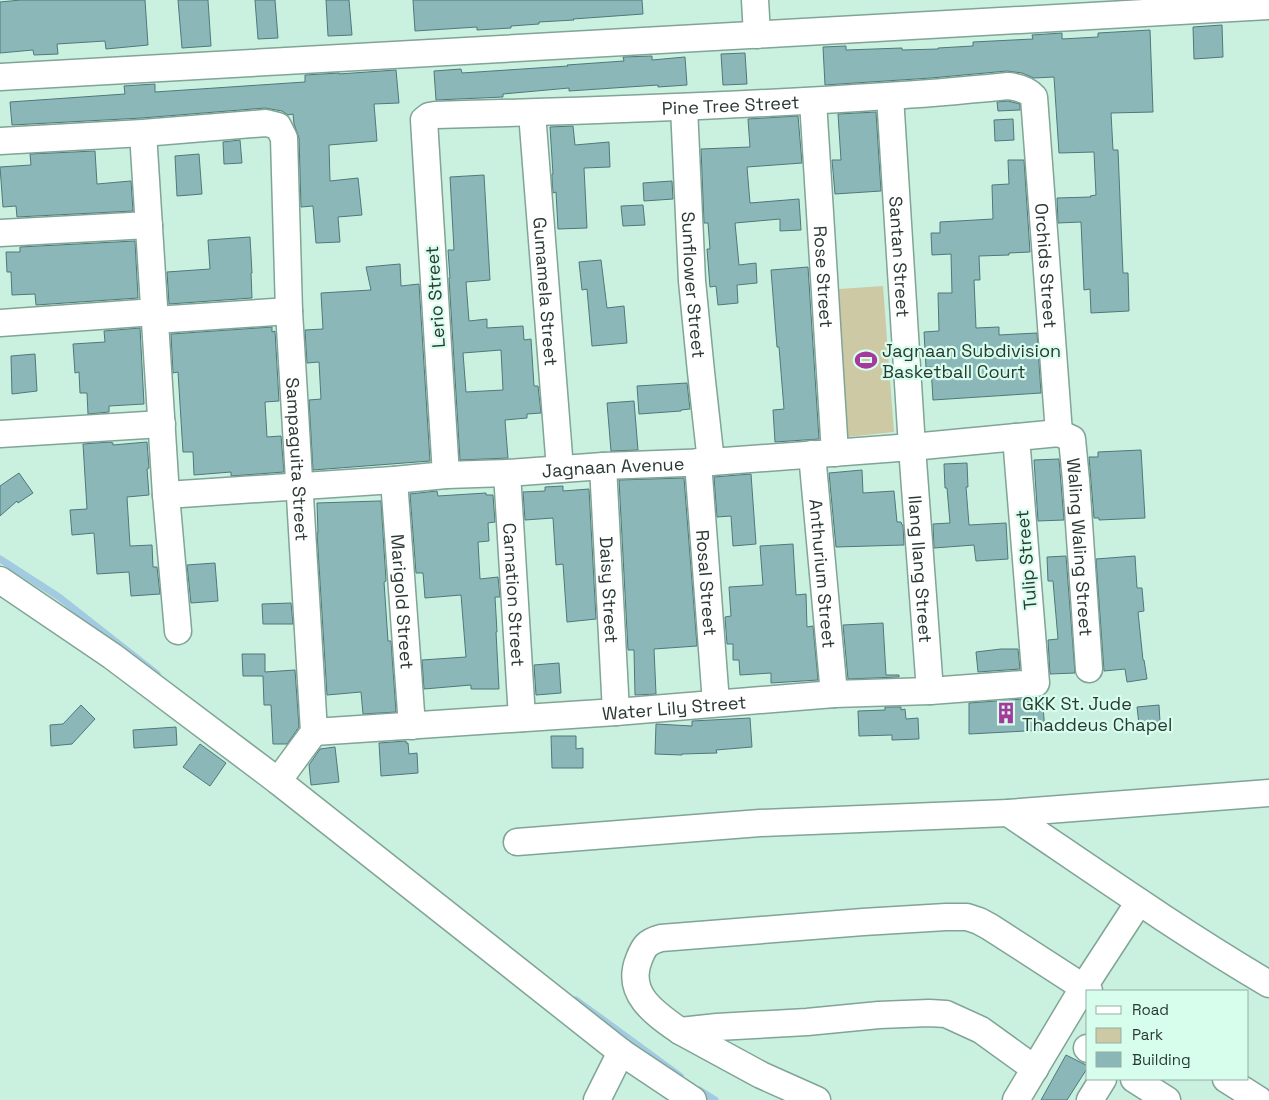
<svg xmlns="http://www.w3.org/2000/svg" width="1269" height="1100" font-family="'Space Grotesk',sans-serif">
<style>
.green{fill:#cdc9a5}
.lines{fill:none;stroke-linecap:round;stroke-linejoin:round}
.stream{stroke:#a2cae0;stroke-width:7}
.building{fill:#8cb7b9;stroke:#4f787a;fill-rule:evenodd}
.minor-casing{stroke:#80a495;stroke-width:29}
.minor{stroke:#fff;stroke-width:26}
.labels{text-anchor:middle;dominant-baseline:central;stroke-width:4.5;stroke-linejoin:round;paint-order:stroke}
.street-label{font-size:18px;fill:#2a3933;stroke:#d7feed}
.poi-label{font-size:18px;fill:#2a3933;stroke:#d7feed;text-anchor:start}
</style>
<rect width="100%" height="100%" fill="#caf0e0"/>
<!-- green -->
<polygon class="green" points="883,286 894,432 847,437 839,289"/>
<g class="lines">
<!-- stream -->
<g class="stream">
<polyline points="0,559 59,597 157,674"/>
<polyline points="576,1000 680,1076"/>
<polyline points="699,1090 715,1100"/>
</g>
</g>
<!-- building -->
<g class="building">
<polygon points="21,0 145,0 148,45 106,49 105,41 57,44 58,54 34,55 33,50 0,53 0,2"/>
<polygon points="178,0 208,0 211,46 182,48"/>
<polygon points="255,0 275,0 278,38 258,39"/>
<polygon points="326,0 349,0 352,35 328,36"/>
<polygon points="413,0 642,0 643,14 573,19 574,20 539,22 539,24 511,26 511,28 477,30 477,27 415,31"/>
<polygon points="1222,25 1223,57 1194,59 1193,27"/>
<polygon points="1150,30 1153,112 1111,113 1113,150 1118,150 1123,273 1128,273 1129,311 1091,313 1090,289 1084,290 1081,222 1058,223 1057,198 1091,197 1090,196 1096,195 1094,152 1059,153 1054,77 1034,78 1022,73 1007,71 931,78 825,85 823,47 846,46 846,50 902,48 902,50 938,49 938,48 973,46 973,42 1033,39 1032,35 1062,33 1062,39 1098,37 1098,33"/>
<polygon points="745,53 747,84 723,85 721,54"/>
<polygon points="652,56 652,60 685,57 687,85 658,87 658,85 569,91 569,88 503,94 503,97 436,100 434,71 461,69 462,73 568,66 567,65 624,61 623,57"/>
<polygon points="396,70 399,103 374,104 377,141 329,145 330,181 358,178 362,215 338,217 340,242 316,243 313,206 301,207 299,138 294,124 293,114 288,115 282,111 265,108 142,118 12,125 10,102 125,94 124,86 155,84 155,92 305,82 305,75 339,73 339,74"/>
<polygon points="1008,101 1020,104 1020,110 998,111 997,102"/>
<polygon points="876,112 881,191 835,194 832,160 841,160 838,114"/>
<polygon points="798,116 802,163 747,167 750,203 799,199 801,230 780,231 780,219 735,223 739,265 756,263 757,283 737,285 738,303 718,305 716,286 710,287 707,249 710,249 708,223 704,223 701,149 750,147 748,119"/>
<polygon points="1013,119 1014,140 995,141 994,120"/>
<polygon points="573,126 575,145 609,142 610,167 584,168 587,228 558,229 556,192 553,193 552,179 552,174 553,174 550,127"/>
<polygon points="240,140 242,163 224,164 223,142"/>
<polygon points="95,151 97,184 131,181 133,211 17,217 16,206 3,207 0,167 31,165 30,154"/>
<polygon points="199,154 202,194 177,196 175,156"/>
<polygon points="1008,160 1024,160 1030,252 1009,253 1009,255 979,256 980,280 974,280 976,328 999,327 999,335 1037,333 1041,393 933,400 931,367 926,367 924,332 939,331 938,293 952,293 951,254 932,255 931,233 940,233 940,222 993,219 992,185 1009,184"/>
<path d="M484,175L490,280L466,282L469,321L487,319V328L523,326L524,340L531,339L534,386H538L541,413L527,414V418L505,420L508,458L460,460L449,278H450L448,250H454L450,177ZM501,350L503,390L466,392L463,353Z"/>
<polygon points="672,181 673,199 644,201 643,183"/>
<polygon points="643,205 645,225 623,226 621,206"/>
<polygon points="250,237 252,273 251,273 252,298 169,304 167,272 210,269 208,240"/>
<polygon points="135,241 138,298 36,305 35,294 12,295 11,272 7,272 6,252 20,252 20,247"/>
<polygon points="601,260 607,308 624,306 627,343 592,346 587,289 582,290 579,262"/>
<polygon points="400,264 401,286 419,284 430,461 313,470 309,400 321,399 319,362 307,363 305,330 323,329 321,293 371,290 366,267"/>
<polygon points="808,267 819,439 775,442 773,410 784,409 779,347 777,347 771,270"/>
<polygon points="272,327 272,332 275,331 279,401 265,402 267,437 281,436 284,472 231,476 231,472 194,475 193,452 183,452 178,372 173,373 171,334"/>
<polygon points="140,328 144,404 109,406 109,412 88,414 87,393 80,393 79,372 75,373 73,344 105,342 104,331"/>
<polygon points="35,354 37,391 12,394 11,356"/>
<polygon points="687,383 690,409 681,410 681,411 639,414 637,386"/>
<polygon points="634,401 638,450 611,451 607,403"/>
<polygon points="110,442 113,443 113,445 147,442 149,468 147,469 149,495 127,497 130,546 152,545 153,567 157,567 160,594 131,596 129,572 97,574 94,533 72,535 70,510 87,509 83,444"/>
<polygon points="1141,450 1145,518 1099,520 1099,518 1094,518 1089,457 1098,457 1098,452"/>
<polygon points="1059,459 1064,520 1038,521 1034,460"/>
<polygon points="967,463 968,487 966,487 969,525 1006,523 1008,559 976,561 974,545 934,548 933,524 950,523 947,488 945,488 944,464"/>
<polygon points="862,470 863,493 894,491 897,522 901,522 902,525 903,525 904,545 836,547 829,473"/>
<polygon points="19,473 33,493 18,503 17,501 0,516 0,486"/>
<polygon points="751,474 756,544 733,546 731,516 717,517 714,477"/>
<polygon points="684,478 697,646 654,649 656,694 635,695 634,650 628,650 619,480"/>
<polygon points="563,486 563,491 589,489 596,619 567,622 563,564 556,565 553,518 525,520 523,492 545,491 545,487"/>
<polygon points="437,491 438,496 486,493 486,495 493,495 495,522 488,523 489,541 478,542 480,579 498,577 500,597 495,597 497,632 496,632 499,689 471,689 471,685 424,689 422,660 466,657 461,595 425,598 423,573 416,573 410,494"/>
<polygon points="379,501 381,501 386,581 384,582 388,641 391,641 396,712 363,714 361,692 327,695 317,533 318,533 317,503"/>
<polygon points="793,544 796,595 806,594 807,627 813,626 818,680 771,683 771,673 740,675 739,660 733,660 733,644 727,644 725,617 731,616 729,587 763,585 760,546"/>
<polygon points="1066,556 1075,673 1050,674 1048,640 1058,639 1053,581 1048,581 1047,557"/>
<polygon points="1135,556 1137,588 1142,588 1144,611 1138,612 1143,660 1144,660 1147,679 1127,682 1125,669 1104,671 1096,559"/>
<polygon points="215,563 218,601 191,603 187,565"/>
<polygon points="291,603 293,624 263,624 262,604"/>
<polygon points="883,623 886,675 899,675 899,677 848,679 843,625"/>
<polygon points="1001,649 1018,649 1020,669 978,672 976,652"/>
<polygon points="242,654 265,654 265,672 295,670 299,727 287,744 273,744 271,705 264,705 263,676 243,676"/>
<polygon points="559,663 561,693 536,695 534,665"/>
<polygon points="1042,696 1045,730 969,734 969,703 1037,698"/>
<polygon points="81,705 95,719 72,744 51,746 50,725 63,724"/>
<polygon points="1159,705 1160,722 1139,724 1137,707"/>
<polygon points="885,707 901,707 901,710 905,709 906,719 918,718 919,739 892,740 892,735 859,736 858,711 885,710"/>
<polygon points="750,718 752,747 716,750 717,753 682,754 682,755 655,754 656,724 692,726 692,721"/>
<polygon points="176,727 177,745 134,748 133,730"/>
<polygon points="551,736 576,736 576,749 583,748 583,768 552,768"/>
<polygon points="406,741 406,743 408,743 409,754 417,753 418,773 381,776 379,743"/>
<polygon points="200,744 226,763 210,786 183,767"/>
<polygon points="335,747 339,782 311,785 309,765 320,749"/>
<polygon points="1066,1055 1088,1066 1088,1067 1067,1100 1041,1100"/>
</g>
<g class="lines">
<!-- minor casing -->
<g class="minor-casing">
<g id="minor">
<polyline points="755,0 757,35"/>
<polyline points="0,77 1269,6"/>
<path id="s1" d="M890,96L912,447L930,691"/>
<path id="s2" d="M813,101L835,453"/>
<path id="s3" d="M684,107L692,281L701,372L711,462"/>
<path id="s4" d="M532,113L560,469"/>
<polyline points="143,133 166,495 178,631"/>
<path id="s5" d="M0,141L143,133L266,123L278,126L284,138L289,311L314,732L278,781"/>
<polyline points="0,233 149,225"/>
<polyline points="155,320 289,311"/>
<polyline points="0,323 155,312"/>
<polyline points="0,434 162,424"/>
<path id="s6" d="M812,454L834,694"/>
<path id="s7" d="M698,462L716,703"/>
<path id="s8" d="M603,466L616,712"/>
<path id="s9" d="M507,473L522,718"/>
<path id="s10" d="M446,475L424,120L429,116L435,115C586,111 737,106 887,96C927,94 968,90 1008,86C1017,87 1027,89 1034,97L1059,433"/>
<path id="s11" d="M394,480L412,726"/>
<path id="s12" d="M166,495L394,480L446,475L507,473L603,466L711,462L912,447L1059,433L1072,439L1076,480L1089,669"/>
<polyline points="0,580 112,656 278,781 621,1052 693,1100"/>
<path id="s13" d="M314,732L616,712L834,694L930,691L1036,683L1016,437"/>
<path d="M1008,813C1094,871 1179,931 1269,984"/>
<polyline points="517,842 760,823 1008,813 1269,793"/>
<polyline points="680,1031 761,1075 817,1100"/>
<polyline points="1087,1048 1088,1049"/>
<path d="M1035,1069L981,1030L946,1014L929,1013L879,1015L807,1022L717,1027L680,1031C654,1013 625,993 639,959C644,946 647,942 661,938L863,922L946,917H967L979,921L990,927L1089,991"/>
<polyline points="1134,1079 1167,1100"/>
<polyline points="1226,1079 1259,1100"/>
<polyline points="597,1100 621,1052"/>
<polyline points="1016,1100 1083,988 1139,902"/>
<polyline points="1090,1100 1103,1079"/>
</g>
</g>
<!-- minor -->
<use href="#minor" class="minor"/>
</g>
<!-- icons -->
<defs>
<g id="stadium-bare" transform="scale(1.725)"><path d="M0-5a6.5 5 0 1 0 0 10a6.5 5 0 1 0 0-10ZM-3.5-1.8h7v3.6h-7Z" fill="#a33a9c" stroke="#d7feed" stroke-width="2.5" paint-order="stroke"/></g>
<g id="building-bare" transform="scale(1.725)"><path d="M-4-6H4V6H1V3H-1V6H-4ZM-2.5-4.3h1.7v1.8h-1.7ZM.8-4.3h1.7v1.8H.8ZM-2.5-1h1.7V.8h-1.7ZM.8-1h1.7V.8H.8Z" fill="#a33a9c" stroke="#d7feed" stroke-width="2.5" paint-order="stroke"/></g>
</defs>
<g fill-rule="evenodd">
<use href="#stadium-bare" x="866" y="360"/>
<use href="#building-bare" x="1006" y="713"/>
</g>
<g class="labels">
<!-- street labels -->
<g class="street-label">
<text stroke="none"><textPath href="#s10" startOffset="664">Pine Tree Street</textPath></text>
<text stroke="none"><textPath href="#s1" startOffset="161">Santan Street</textPath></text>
<text stroke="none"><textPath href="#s10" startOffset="1140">Orchids Street</textPath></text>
<text stroke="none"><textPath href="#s2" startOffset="176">Rose Street</textPath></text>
<text stroke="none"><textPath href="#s3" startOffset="178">Sunflower Street</textPath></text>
<text stroke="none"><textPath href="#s4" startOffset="179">Gumamela Street</textPath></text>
<text transform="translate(435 297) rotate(-94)">Lerio Street</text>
<text stroke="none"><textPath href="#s5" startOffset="614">Sampaguita Street</textPath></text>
<text stroke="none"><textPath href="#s12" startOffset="448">Jagnaan Avenue</textPath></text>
<text stroke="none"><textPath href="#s12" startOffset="1018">Waling Waling Street</textPath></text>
<text transform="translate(1026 560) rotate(-95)">Tulip Street</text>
<text stroke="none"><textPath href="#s1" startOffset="474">Ilang Ilang Street</textPath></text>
<text stroke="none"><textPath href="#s6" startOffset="120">Anthurium Street</textPath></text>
<text stroke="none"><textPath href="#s7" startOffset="121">Rosal Street</textPath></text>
<text stroke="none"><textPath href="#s8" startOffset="124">Daisy Street</textPath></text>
<text stroke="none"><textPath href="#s9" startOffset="122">Carnation Street</textPath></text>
<text stroke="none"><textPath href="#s11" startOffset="122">Marigold Street</textPath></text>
<text stroke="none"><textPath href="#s13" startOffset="361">Water Lily Street</textPath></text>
</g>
<!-- poi labels -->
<g class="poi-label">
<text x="882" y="350">Jagnaan Subdivision<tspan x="882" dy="21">Basketball Court</tspan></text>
<text x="1022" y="703">GKK St. Jude<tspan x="1022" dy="21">Thaddeus Chapel</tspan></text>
</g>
</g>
<!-- legend -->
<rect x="1086" y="990" width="162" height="90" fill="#d7feed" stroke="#92afa3"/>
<rect x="1096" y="1006" width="25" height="8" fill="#ffffff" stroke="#92afa3"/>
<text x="1132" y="1015" font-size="15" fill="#2a3933">Road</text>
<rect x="1096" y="1028" width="25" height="15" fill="#cdc9a5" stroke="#92afa3"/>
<text x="1132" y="1040" font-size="15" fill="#2a3933">Park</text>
<rect x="1096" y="1052" width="25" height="15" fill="#8cb7b9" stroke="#92afa3"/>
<text x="1132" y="1065" font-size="15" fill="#2a3933">Building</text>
</svg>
